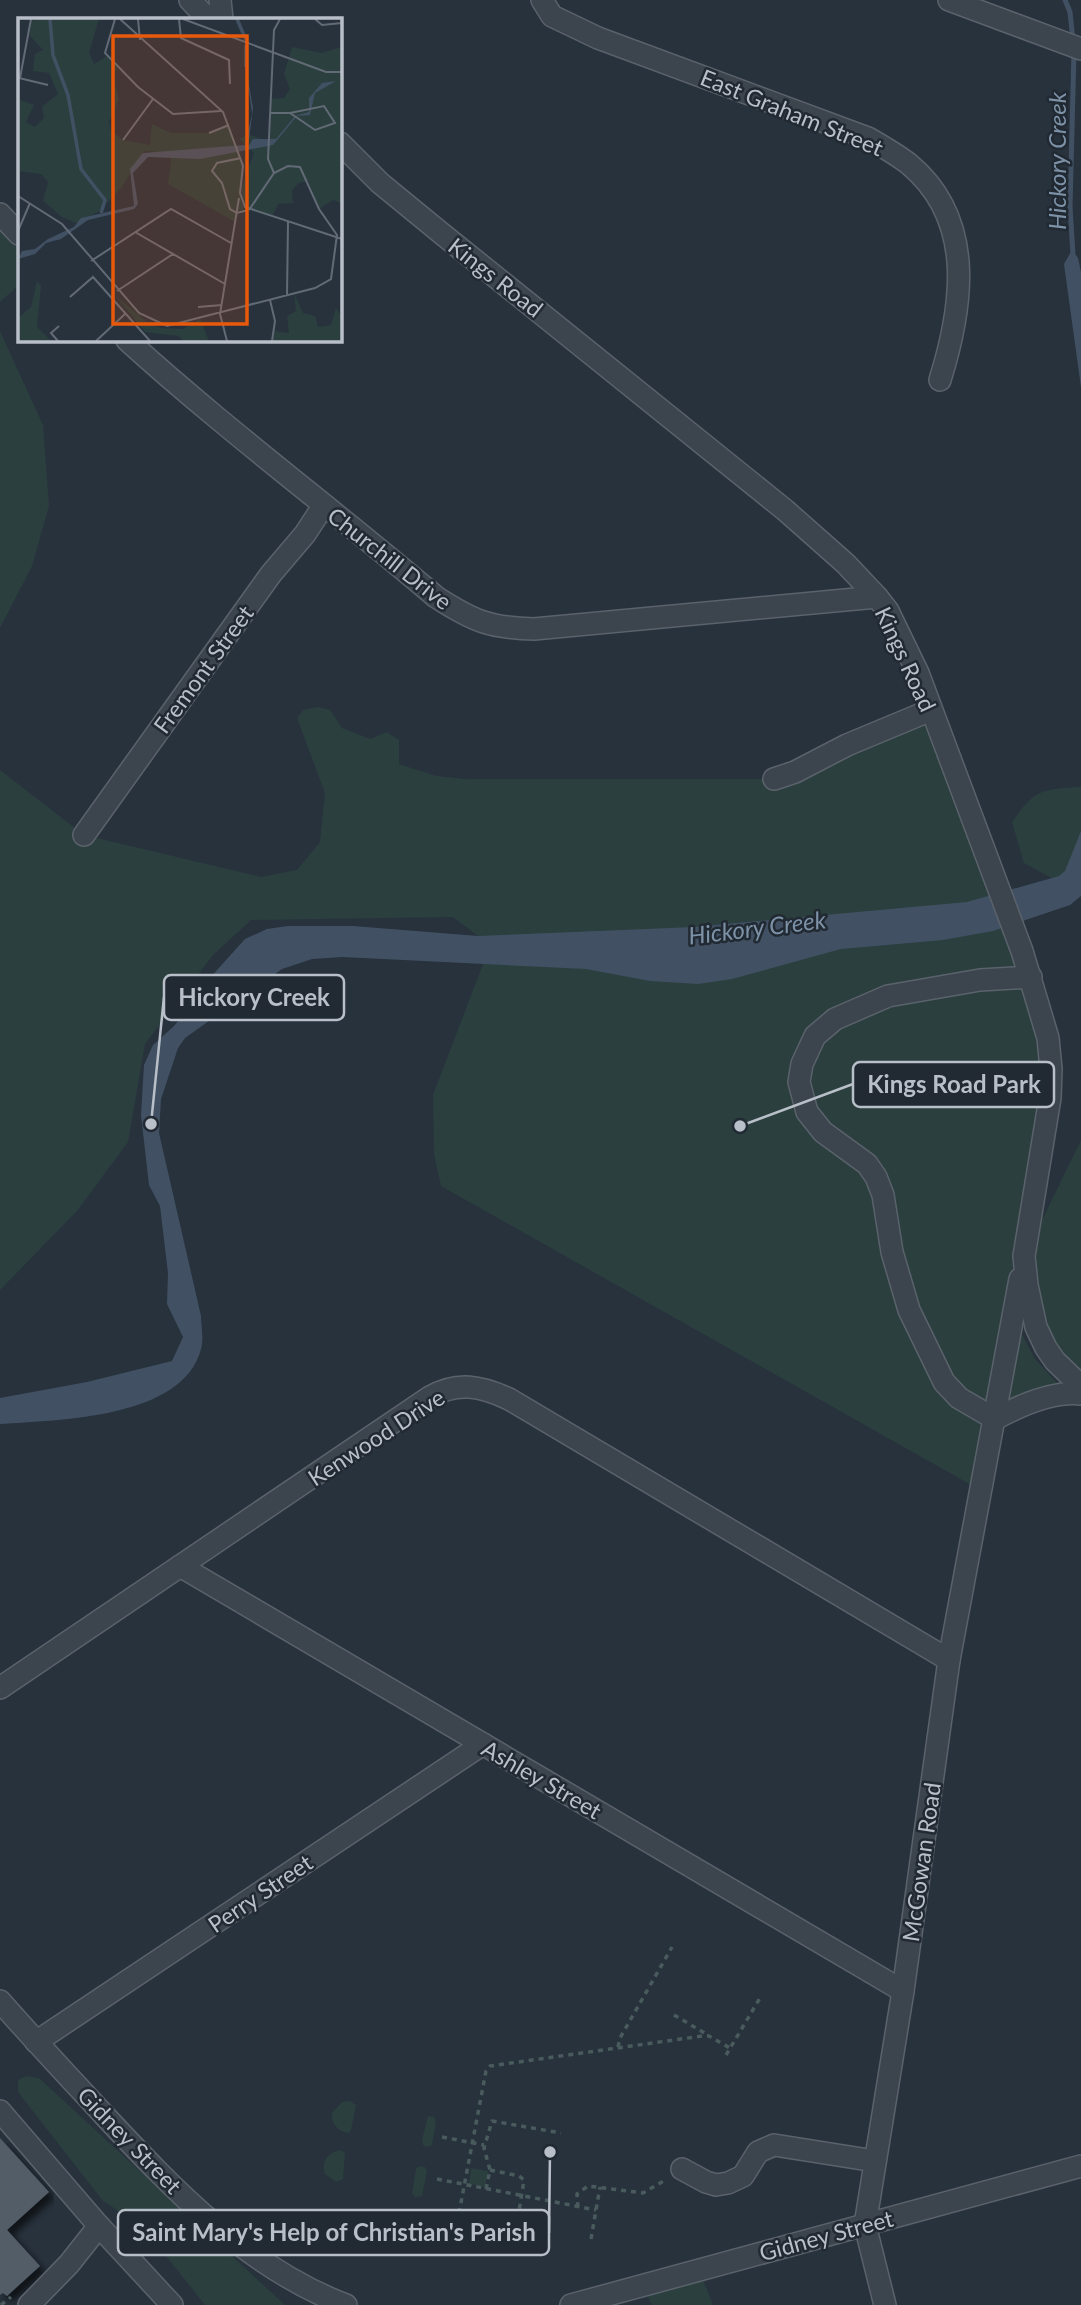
<svg xmlns="http://www.w3.org/2000/svg" width="1081" height="2305" font-family="Lato,sans-serif">
<style>
.green{fill:#2b3f3f}
.water{fill:#415163}
.lines{fill:none;stroke-linecap:round;stroke-linejoin:round}
.stream{stroke:#415163;stroke-width:5}
.building{fill:#525d67;filter:url(#shadow)}
.minor-casing{stroke:#5a626b;stroke-width:24}
.path{stroke:#4a5b5d;stroke-width:3.5;stroke-dasharray:5 5;stroke-linecap:butt}
.minor{stroke:#3c444d;stroke-width:21}
.labels{text-anchor:middle;dominant-baseline:central;stroke-width:5;stroke-linejoin:round;paint-order:stroke}
.street-label{font-size:23px;fill:#b8bfc8;stroke:#212932}
.water-label{font-size:24px;font-style:italic;fill:#7d92a7;stroke:#212932}
.inset-river{fill:none;stroke:#415163;stroke-width:3.5}
.inset-road{fill:none;stroke:#626a75;stroke-width:2}
.view{fill:#e8590c;fill-opacity:0.15;stroke:#e8590c;stroke-width:3.5}
.inset-edge{fill:none;stroke:#b8bfc8;stroke-width:3.5}
.leader{fill:none;stroke:#b8bfc8;stroke-width:2.5}
.callout-dot{fill:#b8bfc8;stroke:#212932;stroke-width:2.5}
.callout{fill:#212932;stroke:#b8bfc8;stroke-width:2.5}
.callout-label{font-size:24px;text-anchor:middle;font-weight:bold;fill:#b8bfc8}
</style>
<defs>
<filter id="shadow"><feDropShadow dx="6" dy="6" stdDeviation="3.5" flood-color="#0009"/></filter>
</defs>
<rect width="100%" height="100%" fill="#28323d"/>
<!-- green -->
<g class="green">
<polygon points="0,214 19,234 19,285 0,302"/>
<polygon points="0,331 43,425 49,506 32,566 0,628"/>
<polygon points="318,707 330,710 342,728 370,739 387,732 399,740 399,764 436,776 466,779 774,779 931,710 1048,1038 1026,1253 1081,1140 1081,1386 1066,1373 1027,1285 980,1490 441,1186 434,1154 433,1095 483,964 478,936 453,917 251,920 213,955 145,1044 128,1142 77,1211 0,1290 0,770 84,835 261,877 297,870 320,842 325,793 297,718 303,710"/>
<path d="M1081,787V894L1024,863L1012,822C1035,789 1042,789 1081,787Z"/>
<polygon points="1017,1325 1035,1359 1058,1384 1006,1402"/>
<polygon points="26,2076 39,2078 285,2305 205,2305 143,2227 103,2201 18,2092 18,2080"/>
<path d="M350,2101L356,2105L351,2130L349,2133C338,2132 331,2124 332,2113L342,2102Z"/>
<polygon points="428,2116 434,2117 436,2122 432,2145 427,2147 423,2145 422,2140"/>
<path d="M341,2150L345,2153L343,2179L336,2182L325,2174C321,2161 328,2152 341,2150Z"/>
<polygon points="419,2166 425,2167 427,2172 422,2196 416,2197 412,2194 416,2169"/>
<polygon points="471,2168 488,2171 485,2187 469,2184"/>
<polygon points="699,2270 713,2305 652,2305 642,2285"/>
</g>
<!-- water -->
<g class="water">
<polygon points="1072,250 1078,258 1081,272 1081,387 1064,264"/>
<path d="M1081,831V896L1070,905L993,931L943,940L841,949L732,979L698,984L650,981L586,969L342,957L312,959L282,969L185,1038L178,1048L161,1099L159,1133L201,1316C201,1326 204,1339 201,1349C183,1419 57,1420 0,1424V1398L87,1382L172,1361L183,1337L167,1304L168,1273L160,1206L149,1185L141,1115L144,1065L153,1045L174,1026L187,1011L199,990L245,939L267,929L288,926H353L478,936L694,927L967,902L1059,876L1065,871Z"/>
</g>
<g class="lines">
<!-- stream -->
<g class="stream">
<polyline points="1065,0 1070,12 1073,41"/>
<polyline points="1073,255 1070,207 1074,51"/>
</g>
</g>
<!-- building -->
<polygon class="building" points="0,2138 49,2192 7,2230 40,2266 7,2296 3,2293 0,2295"/>
<g class="lines">
<!-- minor casing -->
<g class="minor-casing">
<g id="minor">
<polyline points="190,0 208,19"/>
<polyline points="220,0 222,19"/>
<path d="M542,0L552,16L598,38L868,138C882,146 896,154 909,164C976,220 963,306 940,380"/>
<polyline points="949,0 1081,49"/>
<polyline points="340,143 380,183 441,233 785,510 846,564 877,597 888,611 918,673 1022,951 1048,1038 1051,1069 1050,1098 1024,1256 1027,1285 1036,1327 1046,1348 1055,1361 1081,1386"/>
<polyline points="0,214 19,234"/>
<path d="M127,340C226,430 334,510 436,597C473,621 490,628 534,629L877,597"/>
<polyline points="774,779 795,772 847,745 931,710"/>
<polyline points="84,835 271,574 305,534 324,505"/>
<path d="M1031,977L980,980L888,996L835,1019L815,1036L802,1064L799,1082L807,1112L823,1132L867,1164L876,1177L883,1195L892,1252L909,1310L944,1382L959,1398L995,1419C1019,1406 1053,1391 1081,1394"/>
<polyline points="180,1566 903,1991"/>
<path d="M0,1688L430,1397C458,1381 481,1386 509,1399L949,1660"/>
<path d="M0,2001C34,2040 69,2077 104,2115C173,2189 249,2269 346,2305"/>
<polyline points="36,2042 483,1744"/>
<polyline points="0,2111 99,2226 172,2305"/>
<polyline points="682,2169 706,2182 716,2185 728,2183 743,2176 758,2152 774,2145 875,2161"/>
<polyline points="29,2305 69,2264 99,2226"/>
<polyline points="571,2305 1081,2166"/>
<polyline points="885,2305 865,2225 903,1991 949,1660 1020,1279"/>
</g>
</g>
<!-- path -->
<g class="path">
<polyline points="674,2015 708,2035"/>
<polyline points="618,2047 620,2038 672,1947"/>
<polyline points="726,2055 760,1998"/>
<polyline points="442,2137 484,2145"/>
<polyline points="490,2170 519,2176 524,2180 517,2224"/>
<polyline points="437,2179 596,2210"/>
<polyline points="486,2189 490,2170 484,2148 492,2121 561,2133"/>
<polyline points="578,2207 577,2194 588,2186 643,2193 667,2179"/>
<polyline points="459,2213 486,2071 490,2066 702,2036 709,2036 730,2048"/>
<polyline points="591,2239 600,2187"/>
<polyline points="1,2305 11,2297"/>
</g>
<!-- minor -->
<use href="#minor" class="minor"/>
</g>
<g class="labels">
<!-- street labels -->
<g class="street-label">
<text transform="translate(792 112) rotate(22)">East Graham Street</text>
<text transform="translate(496 277) rotate(38)">Kings Road</text>
<text transform="translate(390 558) rotate(38)">Churchill Drive</text>
<text transform="translate(906 659) rotate(65)">Kings Road</text>
<text transform="translate(203 669) rotate(-54)">Fremont Street</text>
<text transform="translate(376 1437) rotate(-33)">Kenwood Drive</text>
<text transform="translate(542 1779) rotate(30)">Ashley Street</text>
<text transform="translate(921 1862) rotate(-82)">McGowan Road</text>
<text transform="translate(260 1893) rotate(-34)">Perry Street</text>
<text transform="translate(130 2140) rotate(46)">Gidney Street</text>
<text transform="translate(826 2235) rotate(-15)">Gidney Street</text>
</g>
<!-- water labels -->
<g class="water-label">
<text transform="translate(1056 161) rotate(-90)">Hickory Creek</text>
<text transform="translate(757 927) rotate(-7)">Hickory Creek</text>
</g>
</g>
<!-- overview -->
<g transform="translate(18 18)">
<rect width="324" height="324" fill="#28323d"/>
<path d="M22,1H81L71,35L76,46L89,38L100,51L94,57L101,81L91,104L93,113L105,122L132,127L134,106L153,115H191L211,107L225,148L223,172L236,135L221,121L230,116L252,124L253,81L266,80L272,71L266,56L274,29L303,35L324,29V185L315,182L301,191L290,163L281,165L274,172L275,185L260,186L254,199L231,192L222,179L226,191L220,193L217,204L150,166L154,135L126,133L104,169L80,194L58,205L44,199L25,183L30,164L23,156L0,153V81L16,87L8,104L17,109L26,100L24,89L40,76L31,55L15,53L17,36L25,32L12,18L13,3ZM19,263L23,268L19,309L33,323H0V300L13,289ZM276,275L285,295L297,298L300,309L313,307L318,290L324,299V323H254L256,313L271,315L269,298L278,293ZM97,277L130,305L143,310L165,311L182,301L191,323H165L161,318L127,314Z" fill="#2b3f3f"/>
<path d="M228,49L235,90L230,129L235,121H258L277,98L291,94V80L304,65L318,63L297,75L292,97L279,98L255,127L182,141L130,139L115,155L120,186L116,191L70,202L43,221L28,225L17,236L0,241L4,233L17,231L30,221L56,209L63,200L116,188L112,151L125,135L227,127L234,96Z" fill="#415163"/>
<path class="inset-river" d="M32,1L35,37L50,77L63,151L87,182L83,195M219,1L228,22M228,49V27"/>
<path class="inset-road" d="M97,1L87,35L120,69L155,96L203,93M102,1L205,94L225,148L222,175L227,189L324,221M120,1L122,22M161,1L163,20L211,42L212,66M165,1L308,54H324M297,1L304,7L324,5M1,60L30,67M2,60L13,1M253,95H272L297,112L317,105L306,88L272,95M191,115L211,107M105,122L135,81M223,140L199,145L194,153L204,165L212,191L219,195L230,192M256,155L250,141L256,12L262,1M0,178L44,206L121,295L149,308L297,270L313,261L319,217L301,191L282,149L270,148L256,155L231,192M0,213L12,185M117,214L207,266M73,243L153,191L213,225M99,273L155,236M269,277L270,204M52,279L75,259L132,323M252,282L257,303L254,323M180,289L204,287M40,323L33,315L41,308M78,323L107,296M209,323L202,296L221,180"/>
<path class="view" d="M95,18H229V306H95Z"/>
<rect width="324" height="324" class="inset-edge"/>
</g>
<!-- callouts -->
<path class="leader" d="M151 1124L164 997M740 1126L853 1084M550 2152L549 2233"/>
<g class="callout-dot">
<circle cx="151" cy="1124" r="7"/>
<circle cx="740" cy="1126" r="7"/>
<circle cx="550" cy="2152" r="7"/>
</g>
<g class="callout">
<rect x="164" y="975" width="180" height="45" rx="7"/>
<rect x="853" y="1062" width="201" height="45" rx="7"/>
<rect x="118" y="2210" width="431" height="45" rx="7"/>
</g>
<g class="callout-label">
<text x="254" y="1006">Hickory Creek</text>
<text x="954" y="1093">Kings Road Park</text>
<text x="334" y="2241">Saint Mary's Help of Christian's Parish</text>
</g>
</svg>
